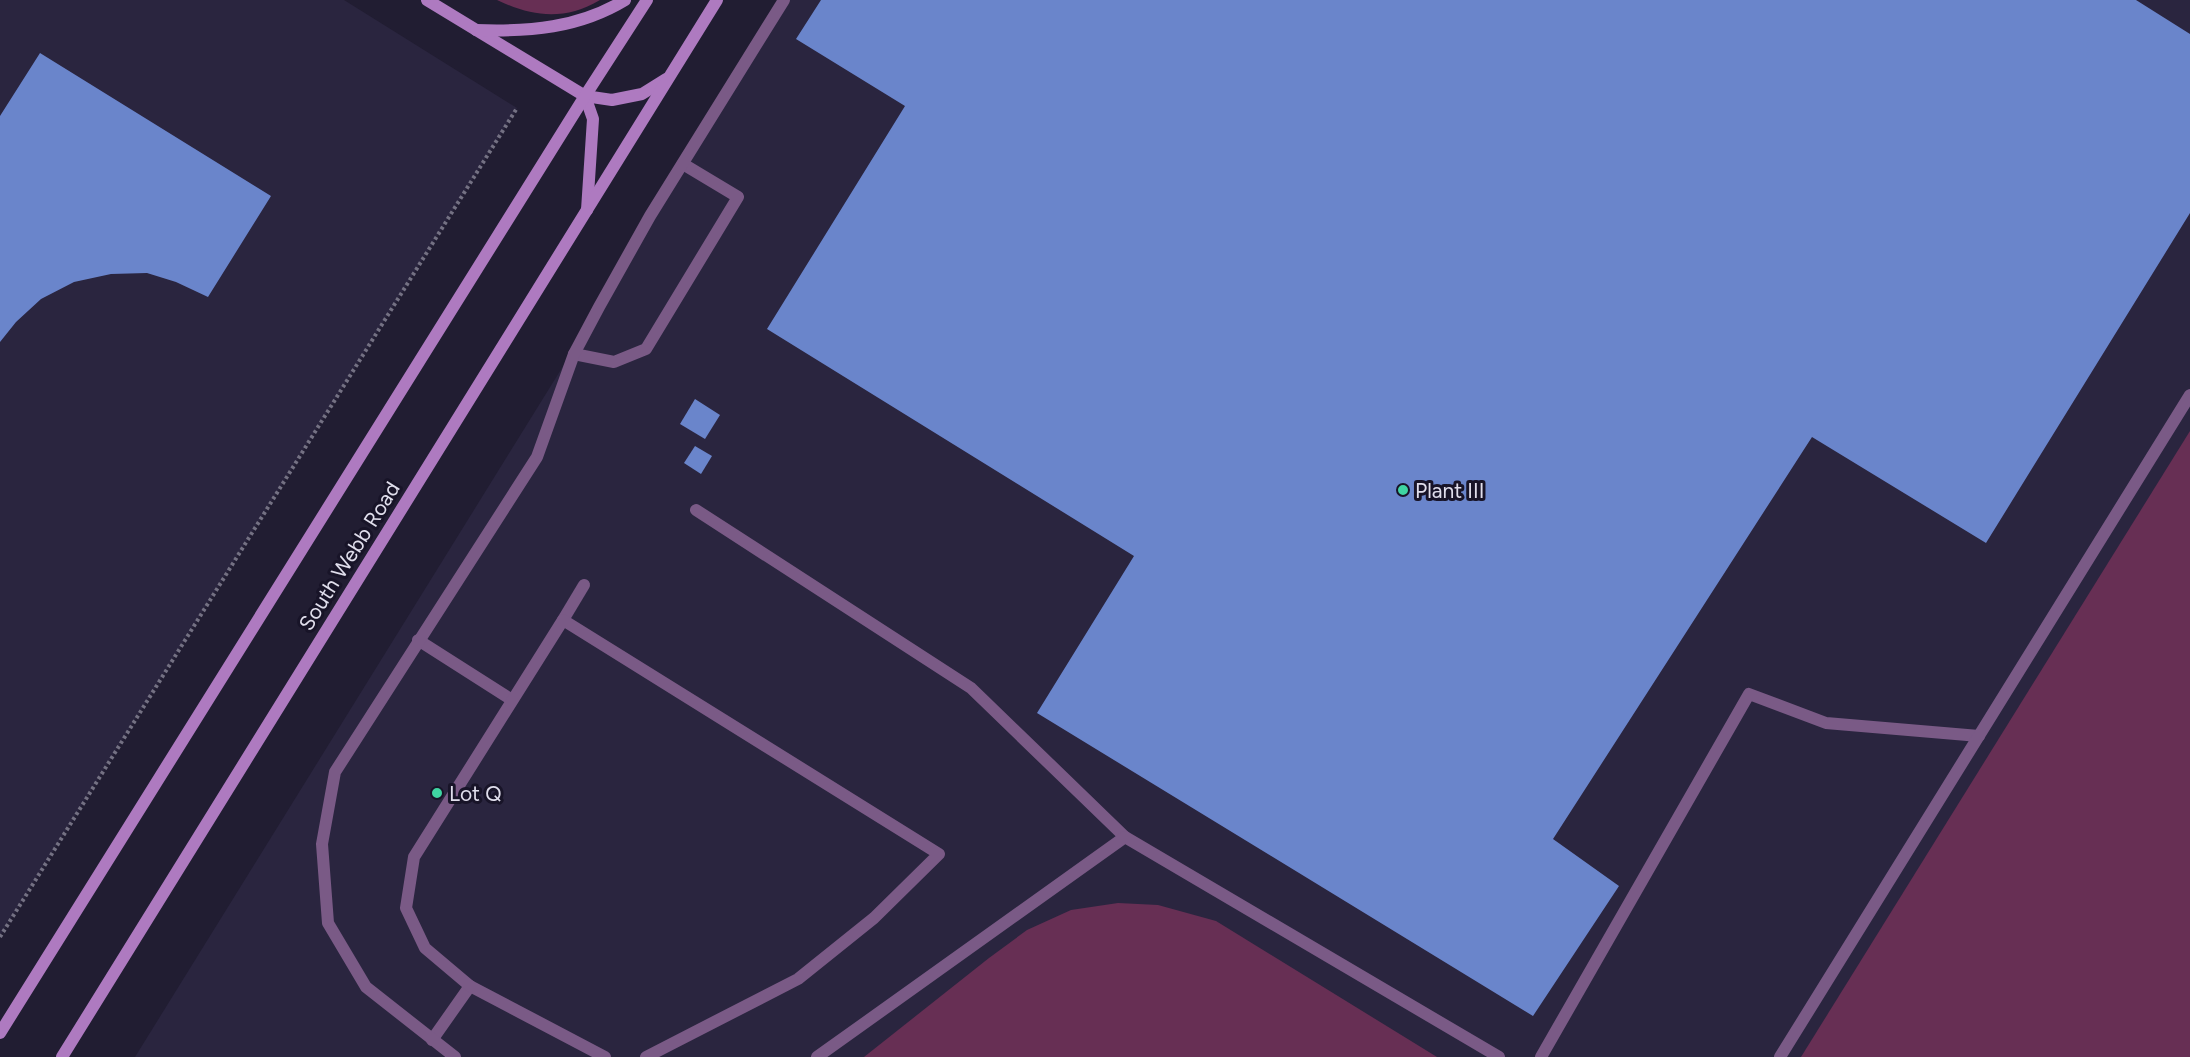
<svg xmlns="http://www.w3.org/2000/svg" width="2190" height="1057" font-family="Figtree,sans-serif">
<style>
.built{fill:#2a253f}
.green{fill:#672f54}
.building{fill:#6a85cb}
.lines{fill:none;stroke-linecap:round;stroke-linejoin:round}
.path{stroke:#747183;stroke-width:4;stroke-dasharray:3 3;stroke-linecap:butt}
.lane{stroke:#7a5a86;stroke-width:12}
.secondary{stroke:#ae7ac0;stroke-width:12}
.poi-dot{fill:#3fd4a2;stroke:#181428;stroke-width:2}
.labels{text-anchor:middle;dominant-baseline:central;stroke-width:6;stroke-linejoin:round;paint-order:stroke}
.poi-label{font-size:21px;fill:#e0deec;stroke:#181428;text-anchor:start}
.street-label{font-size:21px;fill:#e0deec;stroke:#181428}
</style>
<rect width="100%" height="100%" fill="#211d32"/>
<!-- built -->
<g class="built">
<polygon points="0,0 344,0 517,108 0,936"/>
<polygon points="790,0 2190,0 2190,1057 135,1057"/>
</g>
<!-- green -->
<g class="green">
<path d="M497,0H600C564,21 533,17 497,0Z"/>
<polygon points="2190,431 2190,1057 1801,1057"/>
<polygon points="1118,903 1158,905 1216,921 1437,1057 864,1057 989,958 1027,930 1071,910"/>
</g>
<!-- building -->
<g class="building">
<polygon points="821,0 2136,0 2190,34 2190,213 1986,543 1812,437 1553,839 1619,886 1533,1016 1037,713 1134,556 767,329 905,106 796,39"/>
<polygon points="40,53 271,196 208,297 176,282 147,273 111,274 74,282 41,299 16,322 0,342 0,116"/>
<polygon points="695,399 720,415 705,439 680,424"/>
<polygon points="695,446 712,456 701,474 684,463"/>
</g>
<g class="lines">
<!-- path -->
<polyline class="path" points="0,937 517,108"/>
<!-- lane -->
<g class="lane">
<polyline points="574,354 614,362 646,349 738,197 683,164"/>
<polyline points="696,510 971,688 1125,837"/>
<polyline points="563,620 584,585"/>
<polyline points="418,640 512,700"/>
<polyline points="432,1040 470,986"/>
<polyline points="455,1057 366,987 328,923 322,844 335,772 537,457 574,354 599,307 650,216 784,0"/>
<polyline points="605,1057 470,986 425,948 406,908 414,857 563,620 939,854 874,918 798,979 646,1057"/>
<polyline points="817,1057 1125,837 1499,1057"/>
<polyline points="1541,1057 1749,694 1826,723 1979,736"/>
<polyline points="1780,1057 2190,395"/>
</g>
<!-- secondary -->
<g class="secondary">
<polyline points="427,0 585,96 612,100 642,94 666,79"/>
<path d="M476,30C529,32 579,28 625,0"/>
<polyline points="585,96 593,119 587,210"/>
<polyline points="0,1033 585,96 647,0"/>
<polyline points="62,1057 717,0"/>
</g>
</g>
<!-- markers -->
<g class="poi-dot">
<circle cx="1403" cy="490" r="6"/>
<circle cx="437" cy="793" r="6"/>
</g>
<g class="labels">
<!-- poi labels -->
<g class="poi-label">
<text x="1415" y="490">Plant III</text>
<text x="449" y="793">Lot Q</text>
</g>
<!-- street labels -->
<g class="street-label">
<text transform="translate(349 556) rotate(-58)">South Webb Road</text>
</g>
</g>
</svg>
